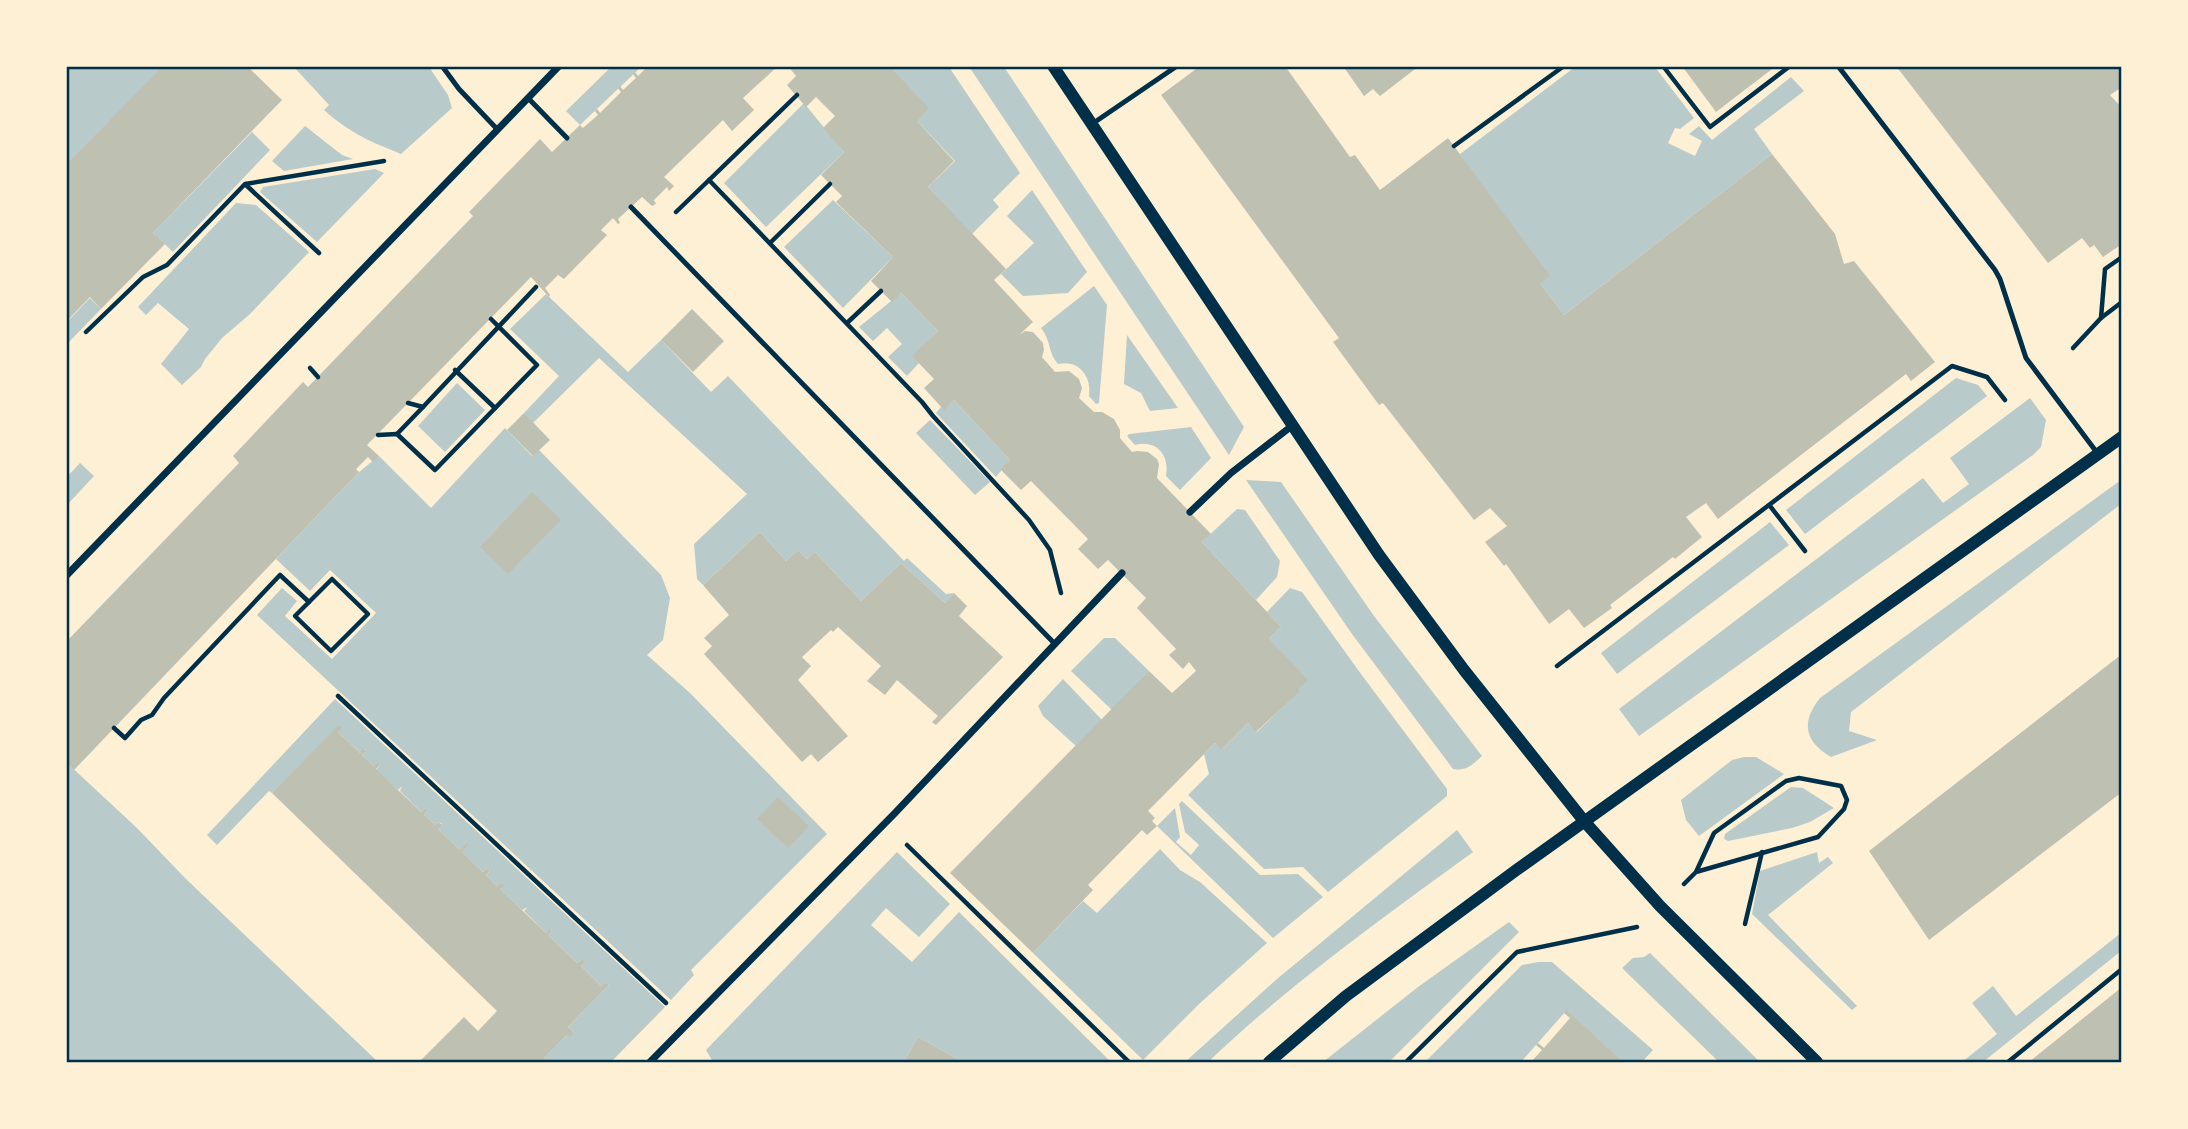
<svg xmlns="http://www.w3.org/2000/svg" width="2188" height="1129" font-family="'Asap Condensed',sans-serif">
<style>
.green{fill:#b9caca}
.building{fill:#bec0b2}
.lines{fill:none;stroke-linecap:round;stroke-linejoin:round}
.path{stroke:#003049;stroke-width:4.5}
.service{stroke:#003049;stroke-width:5}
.minor{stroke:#003049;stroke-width:7}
.tertiary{stroke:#003049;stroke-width:12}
.neatline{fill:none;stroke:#003049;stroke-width:2.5}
</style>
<rect width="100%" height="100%" fill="#fdf0d5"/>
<!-- green -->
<g class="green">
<polygon points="891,66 949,67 1020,173 993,200 999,207 972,234 928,187 955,161 917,121 890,68"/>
<polygon points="975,66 1004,67 1244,427 1229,455 970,68"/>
<polygon points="67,67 163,67 67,165"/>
<path d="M294,67H429L448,95L452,108L401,154C369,141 350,133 324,110L329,105Z"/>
<polygon points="611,67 641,67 580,125 566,111"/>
<polygon points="1575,67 1655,67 1694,118 1680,129 1675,128 1668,143 1695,156 1702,141 1689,134 1699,126 1712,140 1791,77 1804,91 1754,129 1772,154 1564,315 1540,283 1460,154"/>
<polygon points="804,103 844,152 766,227 724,183"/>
<polygon points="305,126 342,155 353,159 284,171 272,161"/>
<polygon points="252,132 270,150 173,252 153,233"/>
<polygon points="375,169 384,173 317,242 260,192 263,187"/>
<polygon points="1032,190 1087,272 1068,293 1023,296 1001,274 1034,243 1007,216"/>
<polygon points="833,200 893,257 843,308 784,247"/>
<polygon points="236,203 256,205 309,252 250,314 222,338 205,359 201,367 182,385 161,364 189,329 158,303 146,315 138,307"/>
<path d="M1094,286L1107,305L1099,403L1096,404L1089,396C1092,377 1079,359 1058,364C1048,353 1051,340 1041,328Z"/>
<polygon points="901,293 938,331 913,356 919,363 907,376 888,357 902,344 887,328 873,341 859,327"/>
<polygon points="546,294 628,372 661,340 711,392 728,376 904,561 907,558 946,594 954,593 945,603 901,563 861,601 815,552 807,559 798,550 786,561 760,532 703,585 697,579 694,544 747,494 599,358 533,423 524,413 559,376 510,329"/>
<polygon points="90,298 101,309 67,344 67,322"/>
<polygon points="1127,335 1178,408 1150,411 1141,393 1124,384"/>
<polygon points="1956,378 1978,385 1987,396 1805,534 1786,510"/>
<polygon points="457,383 485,410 445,452 418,426"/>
<polygon points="2030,398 2046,420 2041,447 2033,455 1639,736 1619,709 1923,478 1943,503 1969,484 1950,458"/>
<polygon points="954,400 1010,460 996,477 936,413 941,407 944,409"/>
<polygon points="930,420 990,482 975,495 916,433"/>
<path d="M1191,427L1211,458L1180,490L1166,476C1170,456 1157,439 1135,445L1127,436L1129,434Z"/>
<polygon points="505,428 532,456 539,450 661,575 670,598 663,640 647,655 690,693 827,834 691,970 694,975 671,1000 257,615 282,588 297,601 285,616 332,659 376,613 330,570 310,591 276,559 359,472 379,456 431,508"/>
<polygon points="80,463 94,476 67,505 67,477"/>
<path d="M1246,480L1281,482L1374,616L1482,756C1472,765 1467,771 1453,769L1352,634Z"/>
<path d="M2121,480V504L1851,712L1849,731L1877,740L1831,757C1804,741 1801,722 1820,698Z"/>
<polygon points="1237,509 1245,510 1280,561 1277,577 1256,600 1202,542"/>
<polygon points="1770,522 1789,545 1617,674 1601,653"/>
<polygon points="1290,588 1302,592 1361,674 1447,789 1447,796 1441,801 1328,892 1303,867 1264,869 1188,795 1209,774 1204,754 1215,743 1222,749 1248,723 1257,732 1299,691 1269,639 1281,627 1267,612"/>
<polygon points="1104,638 1115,638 1149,671 1112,710 1071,671"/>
<polygon points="1063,679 1102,720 1076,746 1043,716 1038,706"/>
<polygon points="335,699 665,1007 611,1062 548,1062 544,1058 567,1035 574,1033 568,1027 609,985 605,982 601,986 581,966 584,962 582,959 577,963 548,935 552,930 550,929 546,933 524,911 528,907 522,910 500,889 504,884 502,882 497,886 486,875 490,871 488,868 483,872 462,852 465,847 460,850 438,829 442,824 439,822 435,825 424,815 428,810 425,808 421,812 400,791 402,786 398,790 376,770 380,765 378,763 374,766 362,755 366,750 363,749 360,753 338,732 272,793 269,791 217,845 207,835"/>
<polygon points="1744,757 1756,757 1784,774 1699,836 1686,820 1681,800 1732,760"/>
<polygon points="66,762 137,828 185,878 378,1062 67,1062"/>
<polygon points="1791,787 1803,788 1834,808 1810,822 1792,828 1728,841 1724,839 1725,834"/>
<polygon points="1182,801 1260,875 1298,874 1323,897 1273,938 1157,826 1175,808 1180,837 1176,842 1191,855 1199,845 1185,832 1179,804"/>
<path d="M1457,830L1473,852C1381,919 1290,984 1208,1062H1185L1277,979Z"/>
<polygon points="1160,849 1180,870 1200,882 1267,943 1199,1004 1143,1060 1033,953 1083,901 1097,913"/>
<polygon points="897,852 950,904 919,937 886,908 871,925 912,962 959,912 1111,1062 963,1062 918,1037 904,1062 713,1062 706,1050"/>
<polygon points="1817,852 1819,863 1828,857 1833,863 1768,915 1857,1006 1852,1010 1752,914 1760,871"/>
<polygon points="1509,922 1519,932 1389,1062 1323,1062 1418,987"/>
<polygon points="2121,933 2121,951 1983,1062 1962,1062 1997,1034 1972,1003 1993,986 2016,1016"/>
<polygon points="1650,953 1760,1062 1719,1062 1622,968 1633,958 1644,957"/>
<polygon points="1538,962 1552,962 1653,1050 1642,1062 1624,1062 1566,1011 1521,1062 1425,1062 1522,965"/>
</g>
<!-- building -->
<g class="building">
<polygon points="163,66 247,66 282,100 153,233 165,244 101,309 90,297 66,322 66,165"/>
<polygon points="648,66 778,66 743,98 754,110 732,131 723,120 664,177 674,186 669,191 667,187 654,200 656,204 652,206 642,197 618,219 620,223 618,224 613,218 601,230 607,235 564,279 558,275 545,288 550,295 549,297 531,277 367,445 379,456 373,462 368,457 356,469 359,472 74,770 66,762 66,642 239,463 233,456 303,382 308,387 473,216 469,212 540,139 552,152 580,125 583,128 598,115 595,111 597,109 600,113 621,92 618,88 620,86 623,90 636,78 633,74 635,72 638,76"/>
<polygon points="788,66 889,66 929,108 917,121 954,161 928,187 1006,269 994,280 1033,322 1019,335 1025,331 1033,332 1043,343 1044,350 1042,357 1055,372 1069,371 1079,379 1082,388 1079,398 1094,412 1102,412 1114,419 1120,430 1120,438 1132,452 1137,451 1148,452 1157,459 1159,464 1157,478 1211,534 1202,542 1281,627 1269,639 1308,680 1298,689 1300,691 1256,732 1248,723 1221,750 1215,743 1148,811 1155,818 1152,821 1157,826 1147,835 1142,830 1088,885 1093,890 1033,953 950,873 1149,671 1172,693 1196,671 1189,662 1183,669 1169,655 1176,649 1137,608 1146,598 1108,560 1098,569 1078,549 1088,539 1031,481 1021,490 1002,471 1001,469 1010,460 954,400 944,410 924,388 934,379 912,356 938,331 901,293 892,302 871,281 893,257 836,202 842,196 821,175 844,152 823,128 835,116 816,97 806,107 787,85 796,76"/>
<polygon points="1200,66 1285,66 1350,157 1355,155 1380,190 1448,138 1550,276 1540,283 1564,315 1772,154 1835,234 1844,264 1854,261 1935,362 1911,381 1906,374 1718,519 1706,503 1686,517 1702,537 1675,559 1673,557 1610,605 1612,608 1584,628 1569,609 1549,624 1506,564 1504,566 1485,542 1507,526 1490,508 1474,520 1383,403 1379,405 1333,342 1339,338 1161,95"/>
<polygon points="1343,66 1419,66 1380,96 1373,89 1364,96"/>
<polygon points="1682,66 1776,66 1716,112"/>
<polygon points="1896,66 2122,66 2122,87 2110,95 2122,108 2122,244 2103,257 2094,245 2090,248 2082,238 2048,263"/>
<polygon points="692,309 724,341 693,372 661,340"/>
<polygon points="524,413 550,440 533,456 507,430"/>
<polygon points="532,492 561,520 508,574 480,547"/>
<polygon points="760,532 786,561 798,550 807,559 815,552 861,601 901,563 945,603 954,593 967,606 959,616 1003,657 936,725 932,722 938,716 897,680 885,695 867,681 881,666 838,627 833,632 831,630 802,657 811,666 798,680 848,736 818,762 811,754 802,762 704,654 712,646 704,638 729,615 703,585"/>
<polygon points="2122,654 2122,792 1929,940 1869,851"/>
<polygon points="339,725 342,728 338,732 360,753 363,748 366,751 362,755 374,766 378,762 380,765 376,769 421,812 425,808 428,810 424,815 435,825 439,822 442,825 438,829 460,850 467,843 468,844 462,852 483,872 488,868 490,871 486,875 497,886 502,882 505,885 500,889 546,933 550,928 552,931 548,935 577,963 582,959 585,962 581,966 601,986 605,982 609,985 568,1027 574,1033 570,1037 567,1035 544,1058 549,1062 419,1062 464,1017 478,1031 497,1011 272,793"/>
<polygon points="778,797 809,826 788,848 757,819"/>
<polygon points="2122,987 2122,1062 2029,1062"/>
<polygon points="1566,1010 1624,1062 1531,1062 1542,1050 1536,1045 1538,1043 1544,1048 1570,1018 1564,1013"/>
<polygon points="918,1037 963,1062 904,1062"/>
</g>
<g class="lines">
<!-- path -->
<g class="path">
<polyline points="1663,66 1710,127 1790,66"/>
<polyline points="1454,146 1564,66"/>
<polyline points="709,180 922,402 933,416 1029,520 1050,550 1061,593"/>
<polyline points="246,185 319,253"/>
<polyline points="676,212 797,95"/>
<polyline points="770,243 830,184"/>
<polyline points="2101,318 2105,269 2122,257"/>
<polyline points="847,323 881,291"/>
<polyline points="86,332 143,277 167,265 245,184 384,161"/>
<polyline points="2073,348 2101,318 2122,302"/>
<polyline points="310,368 318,377"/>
<polyline points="455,370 495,408"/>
<polyline points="423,407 536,287"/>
<polyline points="397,434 423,407 408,403"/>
<polyline points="378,435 397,434 435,470 537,365 491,319"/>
<polyline points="1770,506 1805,551"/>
<polygon points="332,579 368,614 331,651 295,616"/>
<polyline points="1557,666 1952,366 1987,377 2005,400"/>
<polyline points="338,696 666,1003"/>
<polyline points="114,728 125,738 141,720 152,715 164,698 280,575 309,602"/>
<polyline points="907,845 1129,1062"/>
<polyline points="1684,884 1696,872 1714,833 1786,781 1799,778 1841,786 1847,800 1844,809 1818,837 1696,872"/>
<polyline points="1745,924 1762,852"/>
<polyline points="1406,1062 1517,952 1637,927"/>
<polyline points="2008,1062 2122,969"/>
</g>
<!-- service -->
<g class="service">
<polyline points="442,66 459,89 497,129"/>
<polyline points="1838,66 1995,270 2000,279 2026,358 2098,454"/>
<polyline points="528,98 567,138"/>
<polyline points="1092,124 1177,66"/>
<polyline points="631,207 1054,643"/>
</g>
<!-- minor -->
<g class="minor">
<polyline points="1190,512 1231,473 1293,425"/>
<polyline points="66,576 559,66"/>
<polyline points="650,1062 895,813 1122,573"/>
</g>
<!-- tertiary -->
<g class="tertiary">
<polyline points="1053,66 1379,555 1464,670 1584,821 1660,906 1817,1062"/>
<polyline points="1269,1062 1346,996 1515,871 2122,437"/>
</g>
</g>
<!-- border -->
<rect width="2188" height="1129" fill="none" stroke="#fdf0d5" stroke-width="136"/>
<rect x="68" y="68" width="2052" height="993" class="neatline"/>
</svg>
